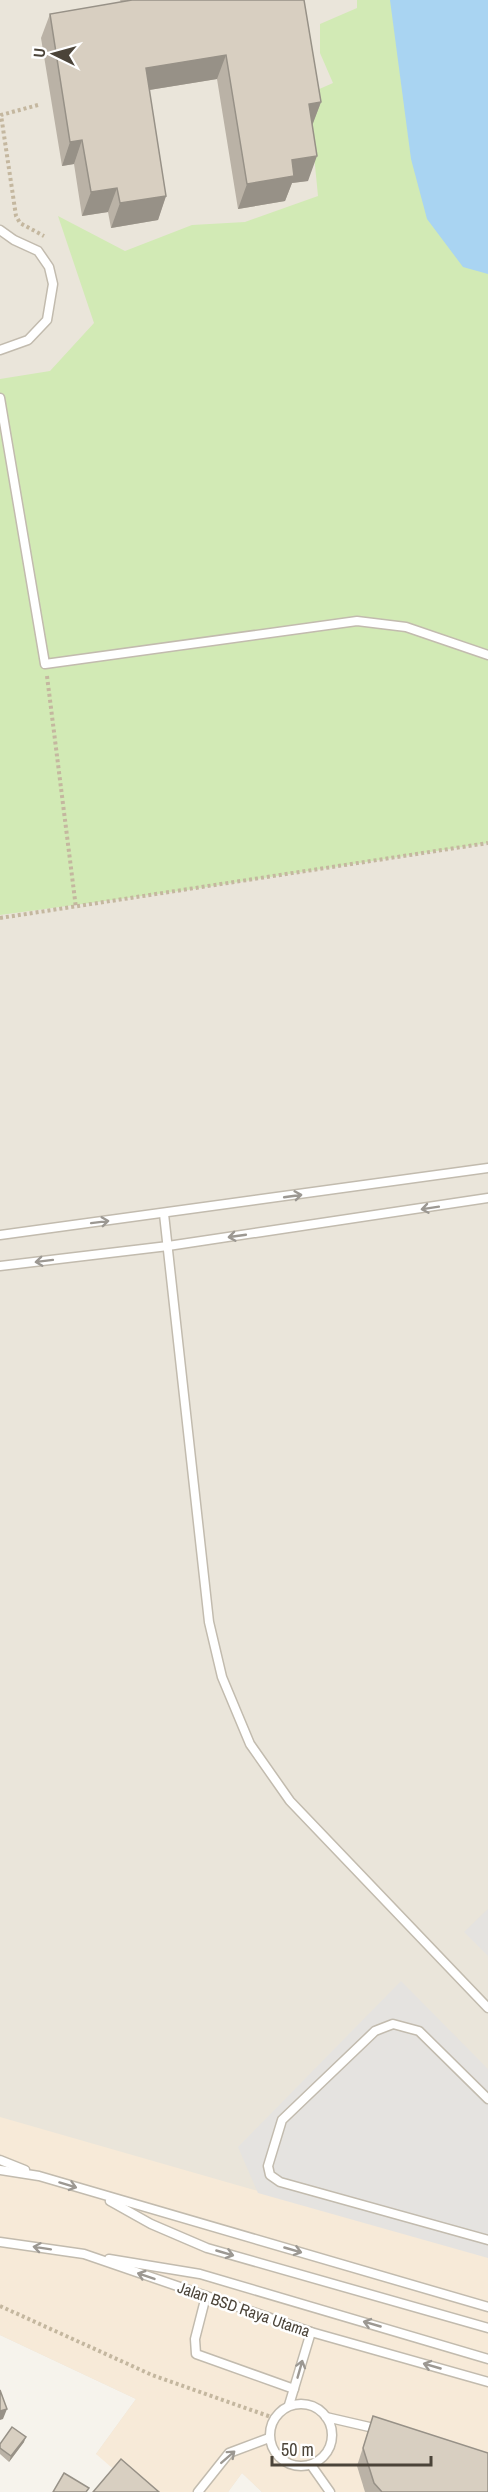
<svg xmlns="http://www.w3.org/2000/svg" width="488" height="2492" font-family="'Archivo Narrow',sans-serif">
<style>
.residential{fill:#eae5da}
.commercial{fill:#f7ead8}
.green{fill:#d2eab5}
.parking{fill:#e5e3e0}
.water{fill:#a9d4f2}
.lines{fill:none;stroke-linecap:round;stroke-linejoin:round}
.service-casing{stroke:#c2bbae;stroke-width:11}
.path{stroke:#c4b79f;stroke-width:4;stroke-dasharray:3 3;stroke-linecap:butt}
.service{stroke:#fff;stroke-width:8}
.wall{fill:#bab2a6}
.shaded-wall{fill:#979187}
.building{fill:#d8cfc1;stroke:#979187;stroke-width:1.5}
.oneway{stroke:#9c9892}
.labels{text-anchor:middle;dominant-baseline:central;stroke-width:5;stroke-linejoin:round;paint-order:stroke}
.street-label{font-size:16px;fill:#4b4439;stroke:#fff}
</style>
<rect width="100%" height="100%" fill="#f6f3ec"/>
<!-- residential -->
<polygon class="residential" points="0,0 488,0 488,2492 262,2492 242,2473 228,2492 96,2454 136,2399 0,2335"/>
<!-- commercial -->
<polygon class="commercial" points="0,2117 488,2257 488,2492 262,2492 242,2473 228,2492 140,2492 96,2454 136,2399 0,2335"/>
<!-- green -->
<polygon class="green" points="357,0 488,0 488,843 187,890 0,915 0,379 50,371 94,323 58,216 125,251 192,225 245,222 318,196 308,94 333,83 320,53 320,24 357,8"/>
<!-- parking -->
<g class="parking">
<polygon points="488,1909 488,1956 464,1932"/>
<polygon points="401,1981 488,2069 488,2258 258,2193 238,2147"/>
</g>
<!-- water -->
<polygon class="water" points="390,0 488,0 488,274 463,267 427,219 411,159"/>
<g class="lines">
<!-- service casing -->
<g class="service-casing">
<g id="service">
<polyline points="0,230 14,240 38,251 49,267 53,284 47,320 28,340 0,350"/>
<polyline points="0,398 45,664 357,621 406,627 488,655"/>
<polyline points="164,1214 209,1622 222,1677 250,1744 290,1801 488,2008"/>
<polyline points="0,1235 488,1168"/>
<polyline points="0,1266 168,1246 488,1198"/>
<polyline points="488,2099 419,2031 393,2024 375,2031 282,2120 268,2166 270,2175 280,2182 488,2240"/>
<polyline points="0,2160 25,2170"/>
<polyline points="0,2170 39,2176 488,2307"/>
<polyline points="110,2201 151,2224 207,2248 488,2328"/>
<polyline points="0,2242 84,2254 311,2332 488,2382"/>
<polyline points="109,2259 200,2274 488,2359"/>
<polyline points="206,2296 195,2339 196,2354 294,2389"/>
<circle cx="301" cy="2435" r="31"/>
<polyline points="289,2405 311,2332"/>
<polyline points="326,2417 378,2429"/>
<polyline points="311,2465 330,2492"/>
<polyline points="198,2492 229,2453 269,2438"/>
</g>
</g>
<!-- path -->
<g class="path">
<polyline points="38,105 1,115 16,216 20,223 44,236"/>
<polyline points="47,676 76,908"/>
<polyline points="0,918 488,843"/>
<polyline points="0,2306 152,2375 274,2418"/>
</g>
<!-- service -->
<use href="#service" class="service"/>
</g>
<!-- wall -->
<g class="wall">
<polygon points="120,0 304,0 321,102 312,125 308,181 292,183 285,201 238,209 217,79 149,90 166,196 158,220 111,228 108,212 82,216 74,164 62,166 41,38 50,14 121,2"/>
<polygon points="373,2416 488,2492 365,2492 357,2466"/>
<polygon points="24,2442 9,2462 0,2454 0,2444"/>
</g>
<!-- shaded-wall -->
<g class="shaded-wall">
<polygon points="226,55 217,79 137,92 146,68"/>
<polygon points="321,102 312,126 309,104"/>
<polygon points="82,140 74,164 62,166 70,142"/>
<polygon points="317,156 308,181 292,183 285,201 238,209 247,184 292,160"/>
<polygon points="117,188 108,212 82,216 91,192"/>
<polygon points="166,196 158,220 111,228 120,203"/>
<polygon points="7,2409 3,2419 0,2420 0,2411"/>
<polygon points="26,2437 24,2442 9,2462 11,2456"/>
</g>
<!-- building -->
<g class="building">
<polygon points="132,0 304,0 321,102 309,104 317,156 292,160 294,176 247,184 226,55 146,68 166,196 120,203 117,188 91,192 82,140 70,142 50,14"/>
<polygon points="0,2390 7,2409 0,2411"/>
<polygon points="373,2416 488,2453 488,2492 382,2492 374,2483 363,2448"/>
<polygon points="12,2427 26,2437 11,2456 0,2448 0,2444"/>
<polygon points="121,2459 159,2492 93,2492"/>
<polygon points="64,2473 89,2488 86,2492 53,2492"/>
</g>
<!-- one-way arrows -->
<defs><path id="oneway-shaft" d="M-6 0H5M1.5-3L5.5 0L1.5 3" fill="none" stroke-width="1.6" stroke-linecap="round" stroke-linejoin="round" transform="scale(1.5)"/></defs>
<g class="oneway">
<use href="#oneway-shaft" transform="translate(293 1196) rotate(-8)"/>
<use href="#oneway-shaft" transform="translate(430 1208) rotate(171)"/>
<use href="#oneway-shaft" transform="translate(100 1222) rotate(-7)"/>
<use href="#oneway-shaft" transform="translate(237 1236) rotate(172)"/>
<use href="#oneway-shaft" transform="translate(44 1261) rotate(173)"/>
<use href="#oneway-shaft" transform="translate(68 2185) rotate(17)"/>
<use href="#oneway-shaft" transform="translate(42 2248) rotate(-171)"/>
<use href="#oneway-shaft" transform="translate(293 2250) rotate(16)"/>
<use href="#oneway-shaft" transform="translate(225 2253) rotate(16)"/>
<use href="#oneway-shaft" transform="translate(146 2276) rotate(-161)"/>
<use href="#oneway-shaft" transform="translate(372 2324) rotate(-164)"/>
<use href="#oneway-shaft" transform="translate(432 2366) rotate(-164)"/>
<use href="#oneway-shaft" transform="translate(300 2369) rotate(-74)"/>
<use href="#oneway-shaft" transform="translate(228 2457) rotate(-41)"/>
</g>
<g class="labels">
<!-- street labels -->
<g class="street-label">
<text transform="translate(244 2309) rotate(19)">Jalan BSD Raya Utama</text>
</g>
</g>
<!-- north arrow -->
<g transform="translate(54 54) rotate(275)" stroke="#ffffff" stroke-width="4.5" paint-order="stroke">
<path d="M0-4.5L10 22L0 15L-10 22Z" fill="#4b4439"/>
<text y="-9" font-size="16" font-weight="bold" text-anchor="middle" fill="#4b4439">U</text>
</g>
<!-- scale -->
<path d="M272 2456v9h159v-9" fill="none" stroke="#4b4439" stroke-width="3"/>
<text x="281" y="2456" font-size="18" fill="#4b4439" stroke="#ffffff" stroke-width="4.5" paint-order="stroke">50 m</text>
</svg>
